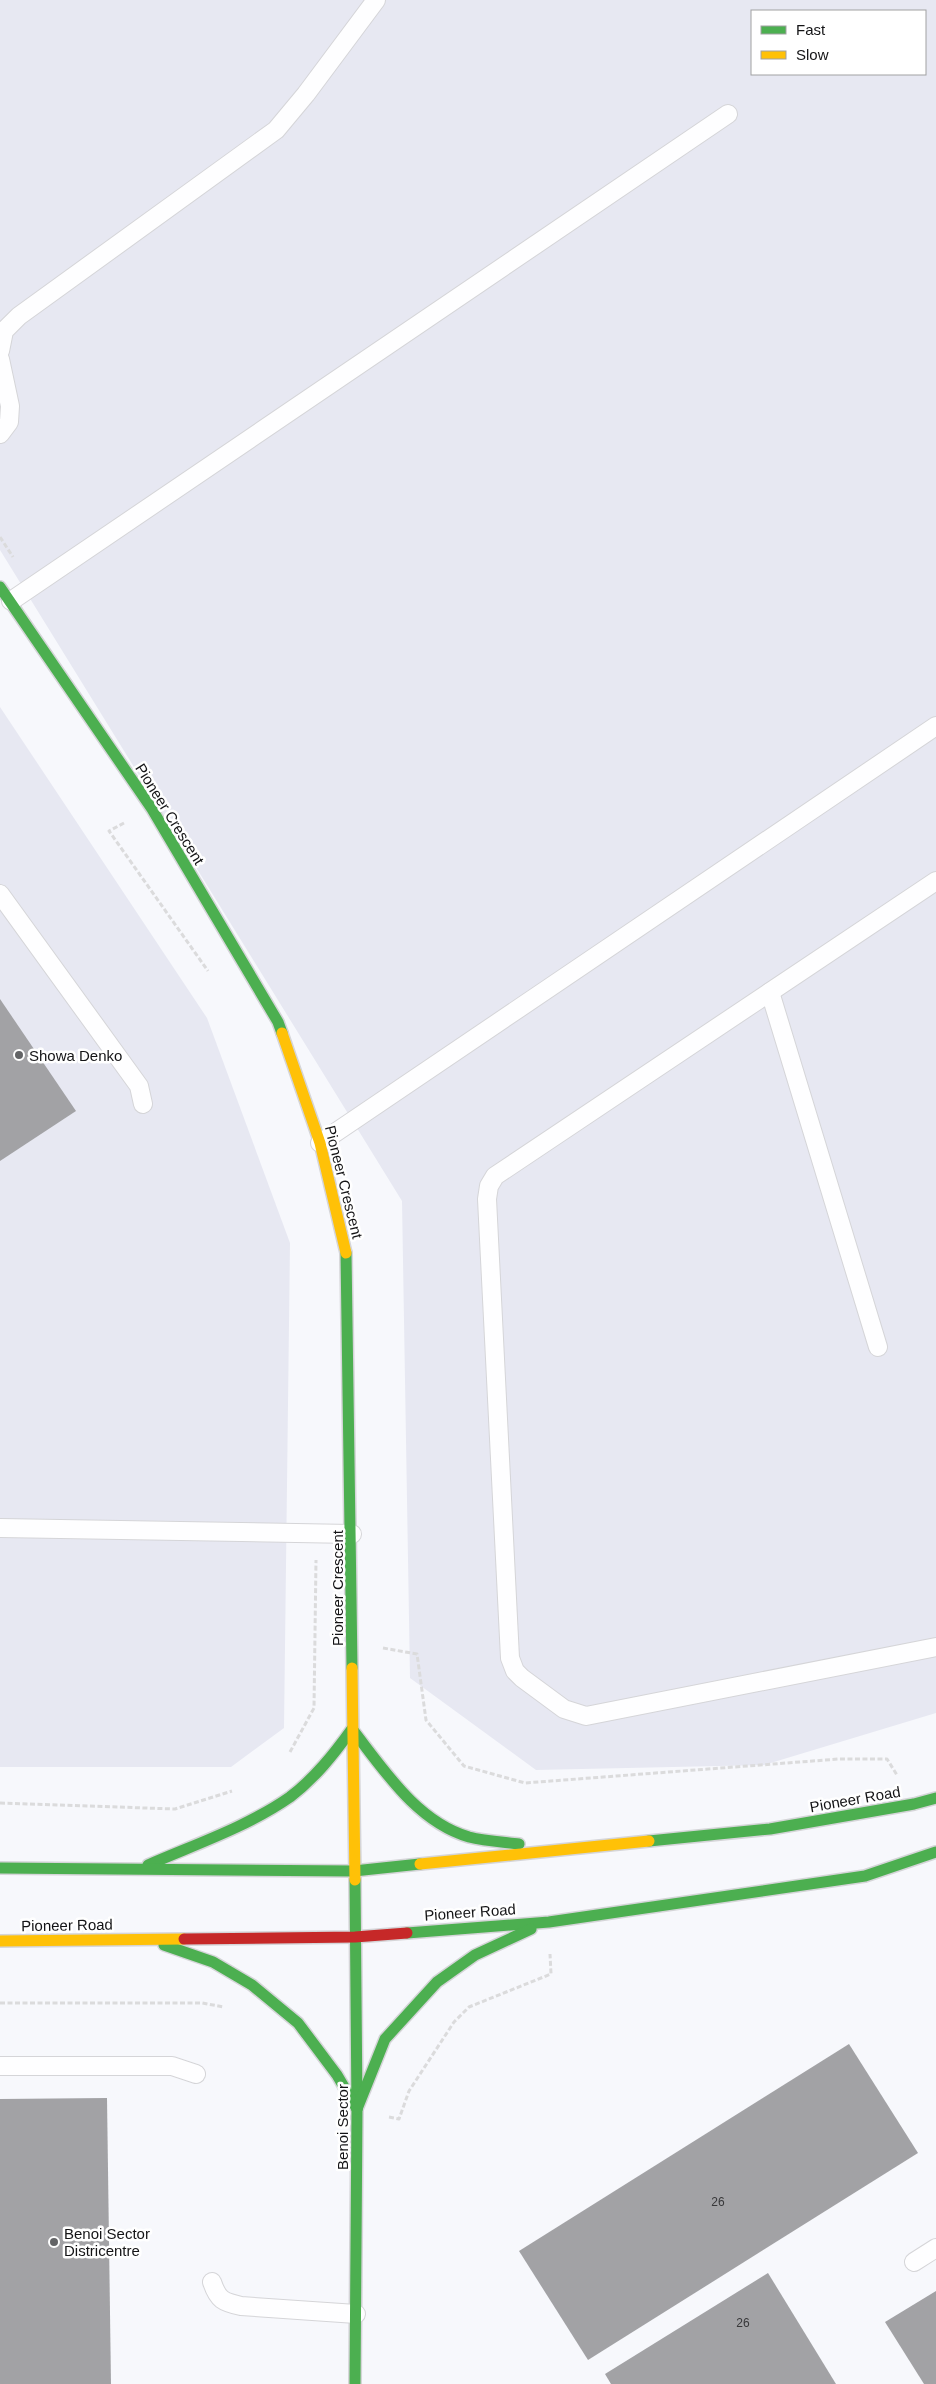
<svg xmlns="http://www.w3.org/2000/svg" width="936" height="2384" font-family="Helvetica,sans-serif">
<style>
.built{fill:#e7e8f2;fill-rule:evenodd}
.building{fill:#a2a2a5}
.lines{fill:none;stroke-linecap:round;stroke-linejoin:round}
.lane-casing{stroke:#d5d5d8;stroke-width:20}
.fast-casing{stroke:#d5d5d8;stroke-width:14}
.slow-casing{stroke:#d5d5d8;stroke-width:14}
.jam-casing{stroke:#d5d5d8;stroke-width:14}
.path{stroke:#dbdbdc;stroke-width:3;stroke-dasharray:5 2.5;stroke-linecap:butt}
.lane{stroke:#fefeff;stroke-width:18}
.fast{stroke:#4caf50;stroke-width:11}
.slow{stroke:#ffc107;stroke-width:11}
.jam{stroke:#c62828;stroke-width:11}
.poi-dot{fill:#636466;stroke:#fff;stroke-width:2}
.labels{text-anchor:middle;dominant-baseline:central;stroke-width:5;stroke-linejoin:round;paint-order:stroke}
.number-label{font-size:12px;fill:#38383a}
.street-label{font-size:15px;fill:#141416;stroke:#fff}
.poi-label{font-size:15px;fill:#141416;stroke:#fff;text-anchor:start}
</style>
<rect width="100%" height="100%" fill="#f7f8fc"/>
<!-- built -->
<g class="built">
<path d="M0,0H936V1713L764,1765L536,1770L410,1678L402,1201L0,550ZM752,11H925V74H752Z"/>
<polygon points="0,707 207,1018 290,1243 284,1728 231,1767 0,1767"/>
</g>
<!-- building -->
<g class="building">
<polygon points="0,999 76,1111 0,1161"/>
<polygon points="849,2044 918,2153 588,2360 519,2251"/>
<polygon points="107,2098 111,2384 0,2384 0,2099"/>
<polygon points="768,2273 836,2384 611,2384 605,2374"/>
<polygon points="936,2291 936,2384 924,2384 885,2322"/>
</g>
<g class="lines">
<!-- lane casing -->
<g class="lane-casing">
<g id="lane">
<polyline points="0,351 4,331 19,316 276,130 306,94 376,0"/>
<polyline points="0,359 10,406 9,422 0,434"/>
<polyline points="11,601 728,114"/>
<polyline points="936,881 495,1176 489,1186 487,1199 510,1658 515,1671 522,1678 564,1709 586,1716 936,1647"/>
<polyline points="0,894 139,1086 143,1104"/>
<polyline points="770,992 878,1347"/>
<polyline points="320,1143 936,726"/>
<polyline points="0,1528 352,1534"/>
<polyline points="0,2066 172,2066 196,2074"/>
<polyline points="914,2262 936,2248"/>
<path d="M212,2282C218,2300 223,2302 241,2306L356,2314"/>
</g>
</g>
<!-- fast casing -->
<g class="fast-casing">
<g id="fast">
<polyline points="0,587 152,809 278,1022 282,1033"/>
<polyline points="346,1253 352,1668"/>
<polyline points="649,1841 770,1829 914,1804 936,1798"/>
<path d="M148,1865C196,1844 247,1827 290,1797C315,1778 334,1754 352,1729C384,1770 417,1822 469,1837C485,1841 503,1842 519,1844"/>
<polyline points="0,1868 354,1871 420,1864"/>
<polyline points="355,1880 357,2109 355,2384"/>
<polyline points="407,1933 549,1922 865,1876 936,1852"/>
<polyline points="164,1945 213,1962 252,1985 298,2023 337,2075 357,2109"/>
<polyline points="357,2109 385,2039 437,1982 475,1955 531,1929"/>
</g>
</g>
<!-- slow casing -->
<g class="slow-casing">
<g id="slow">
<polyline points="282,1033 320,1143 346,1253"/>
<polyline points="352,1668 355,1880"/>
<polyline points="420,1864 649,1841"/>
<polyline points="0,1941 184,1939"/>
</g>
</g>
<!-- jam casing -->
<g class="jam-casing">
<polyline id="jam" points="184,1939 355,1937 407,1933"/>
</g>
<!-- path -->
<g class="path">
<polyline points="0,537 13,557"/>
<polyline points="124,823 109,831 208,971"/>
<polyline points="383,1648 417,1654 426,1720 464,1766 525,1783 839,1759 887,1759 897,1775"/>
<polyline points="290,1752 314,1708 316,1560"/>
<polyline points="0,1803 175,1809 232,1791"/>
<polyline points="0,2003 202,2003 224,2007"/>
<polyline points="389,2117 399,2119 409,2091 454,2022 469,2007 551,1974 550,1954"/>
</g>
<!-- lane -->
<use href="#lane" class="lane"/>
<!-- fast -->
<use href="#fast" class="fast"/>
<!-- slow -->
<use href="#slow" class="slow"/>
<!-- jam -->
<use href="#jam" class="jam"/>
</g>
<!-- markers -->
<g class="poi-dot">
<circle cx="19" cy="1055" r="5"/>
<circle cx="54" cy="2242" r="5"/>
</g>
<g class="labels">
<!-- number labels -->
<g class="number-label">
<text x="718" y="2202">26</text>
<text x="743" y="2323">26</text>
</g>
<!-- street labels -->
<g class="street-label">
<text transform="translate(170 814) rotate(58)">Pioneer Crescent</text>
<text transform="translate(344 1182) rotate(76)">Pioneer Crescent</text>
<text transform="translate(337 1588) rotate(-90)">Pioneer Crescent</text>
<text transform="translate(855 1799) rotate(-10)">Pioneer Road</text>
<text transform="translate(470 1912) rotate(-4)">Pioneer Road</text>
<text transform="translate(67 1925) rotate(-1)">Pioneer Road</text>
<text transform="translate(342 2127) rotate(-90)">Benoi Sector</text>
</g>
<!-- poi labels -->
<g class="poi-label">
<text x="29" y="1055">Showa Denko</text>
<text x="64" y="2233">Benoi Sector<tspan x="64" dy="17">Districentre</tspan></text>
</g>
</g>
<!-- legend -->
<rect x="751" y="10" width="175" height="65" fill="#ffffff" stroke="#a1a1a2"/>
<rect x="761" y="26" width="25" height="8" fill="#4caf50" stroke="#a1a1a2"/>
<text x="796" y="35" font-size="15" fill="#141416">Fast</text>
<rect x="761" y="51" width="25" height="8" fill="#ffc107" stroke="#a1a1a2"/>
<text x="796" y="60" font-size="15" fill="#141416">Slow</text>
</svg>
